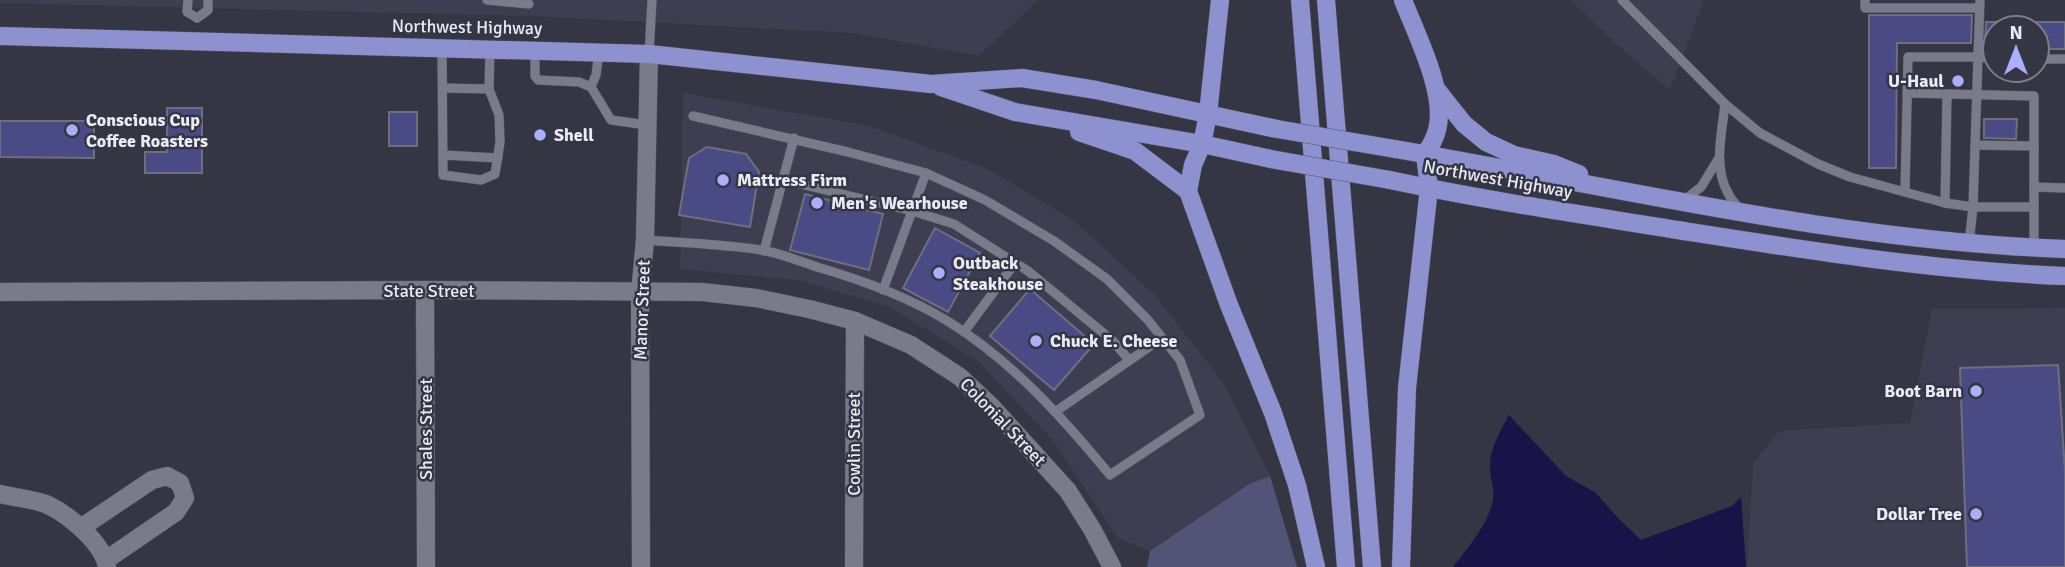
<svg xmlns="http://www.w3.org/2000/svg" width="2065" height="567" font-family="Signika,sans-serif">
<style>
.built{fill:#3d3e52}
.green{fill:#525477}
.water{fill:#191348}
.building{fill:#4a4b85;stroke:#6e6f7e;stroke-width:2}
.lines{fill:none;stroke-linecap:round;stroke-linejoin:round}
.service-casing{stroke:#52535e;stroke-width:10}
.minor-casing{stroke:#52535e;stroke-width:19}
.primary-casing{stroke:#52535e;stroke-width:19}
.service{stroke:#797a8a;stroke-width:9}
.minor{stroke:#797a8a;stroke-width:18}
.primary{stroke:#8e91cf;stroke-width:18}
.primary-bridge-casing{stroke:#52535e;stroke-width:19;stroke-linecap:butt}
.primary-bridge{stroke:#8e91cf;stroke-width:18}
.poi-dot{fill:#abaffb;stroke:#353644;stroke-width:2.5}
.labels{text-anchor:middle;dominant-baseline:central;stroke-width:5;stroke-linejoin:round;paint-order:stroke}
.street-label{font-size:18px;fill:#e9eaf3;stroke:#353644}
.poi-label{font-size:18px;font-weight:bold;fill:#e9eaf3;stroke:#353644;text-anchor:start}
</style>
<rect width="100%" height="100%" fill="#353644"/>
<!-- built -->
<g class="built">
<polygon points="0,0 1038,0 979,56 854,33 532,16 0,3"/>
<polygon points="1571,0 1704,0 1670,90 1617,45"/>
<polygon points="683,93 870,126 988,169 1073,220 1154,294 1224,384 1270,476 1249,484 1150,551 1118,538 1055,443 978,361 890,307 798,280 680,269"/>
<polygon points="2065,308 2065,567 1747,567 1753,464 1779,431 1910,423 1932,309"/>
</g>
<!-- green -->
<polygon class="green" points="1270,476 1297,567 1147,567 1150,551 1249,484"/>
<!-- water -->
<path class="water" d="M1509,415L1566,476L1596,493L1617,517L1641,540L1732,506L1741,497L1746,567H1453C1467,549 1489,523 1493,500C1495,487 1490,479 1490,467C1489,450 1501,430 1509,415Z"/>
<!-- building -->
<g class="building">
<polygon points="1869,15 1972,15 1971,43 1897,43 1896,168 1869,168"/>
<polygon points="1986,22 1995,22 1995,43 1985,43"/>
<rect x="2037" y="22" width="28" height="27"/>
<polygon points="167,108 202,108 202,173 145,173 145,152 167,152"/>
<rect x="389" y="112" width="28" height="34"/>
<polygon points="1984,119 2017,119 2016,139 1984,138"/>
<polygon points="0,121 94,121 94,158 0,157"/>
<polygon points="707,147 746,154 759,172 750,227 679,215 689,158"/>
<polygon points="805,194 883,214 869,270 790,250"/>
<polygon points="935,228 980,253 948,312 903,288"/>
<polygon points="1030,289 1094,344 1054,390 990,336"/>
<polygon points="2058,365 2065,471 2065,567 1967,567 1960,368"/>
</g>
<g class="lines">
<!-- service casing -->
<g class="service-casing">
<g id="service">
<polyline points="188,0 187,12 197,18"/>
<polyline points="487,0 529,4"/>
<polyline points="1622,0 1725,104 1760,133 1818,164 1850,177 1945,203 1973,207 2034,207"/>
<polyline points="1865,0 1865,8 1979,8"/>
<polyline points="1980,0 1978,57 1995,58"/>
<polyline points="197,18 208,10 208,0"/>
<polyline points="442,47 443,175 481,180 495,174 500,142 499,115 489,89 490,49"/>
<polyline points="535,50 535,76 538,80 579,82 591,87 611,120 647,125"/>
<polyline points="649,54 652,0"/>
<polyline points="2037,59 2065,59"/>
<polyline points="591,87 596,75 599,52"/>
<polyline points="443,88 489,89"/>
<polyline points="1907,93 2034,96 2034,248"/>
<path d="M1725,104C1722,132 1713,167 1728,193C1731,200 1737,206 1742,211"/>
<polyline points="1975,145 2034,146"/>
<polyline points="443,155 498,158"/>
<polyline points="784,180 912,211 954,224 1028,271 1113,341 1129,360"/>
<polyline points="2034,187 2065,188"/>
<polyline points="1905,192 1908,57 1978,57 1973,207 1969,244"/>
<polyline points="1683,201 1701,187 1719,158"/>
<polyline points="1945,203 1947,95"/>
<path d="M645,240C683,243 723,244 761,250C780,253 799,261 817,267C862,280 909,297 949,322C1012,361 1063,418 1110,475L1200,415L1180,360L1147,319L1107,279L1054,241L985,200L926,173L848,152L693,116"/>
<polyline points="764,251 794,138"/>
<polyline points="883,290 926,173"/>
<polyline points="964,332 1015,263"/>
<polyline points="1055,412 1162,338"/>
</g>
</g>
<!-- minor casing -->
<g class="minor-casing">
<g id="minor">
<polyline points="425,290 426,567"/>
<polyline points="0,292 425,290 702,292 756,298 809,309 855,321 911,345 960,377 992,407 1068,491 1092,529 1112,567"/>
<path d="M0,494C15,498 35,499 48,505C69,515 103,543 107,567"/>
<polyline points="82,527 152,480 167,476 180,483 185,498 176,512 106,560"/>
<polyline points="641,567 640,293 645,240 649,54"/>
<polyline points="854,567 855,321"/>
</g>
</g>
<!-- primary casing -->
<g class="primary-casing">
<g id="primary">
<polyline points="1220,0 1208,114 1202,144 1193,165 1188,191 1229,305 1273,413 1297,485 1316,567"/>
<polyline points="1300,0 1346,567"/>
<polyline points="1326,0 1372,567"/>
<polyline points="0,36 649,54 931,84 1022,78 1096,90 1277,129"/>
<polyline points="941,87 1015,112 1202,144 1271,159"/>
<polyline points="1437,90 1464,124 1486,142 1514,155 1554,164 1579,174"/>
<polyline points="1079,132 1135,151 1188,191"/>
<path d="M1395,149C1617,187 1839,241 2065,249"/>
<path d="M1390,180C1488,201 1586,215 1684,231C1811,251 1937,271 2065,276"/>
<path d="M1401,567L1407,388L1429,188L1425,154C1430,147 1435,139 1437,130C1447,94 1416,34 1403,0"/>
</g>
</g>
<!-- service -->
<use href="#service" class="service"/>
<!-- minor -->
<use href="#minor" class="minor"/>
<!-- primary -->
<use href="#primary" class="primary"/>
<!-- primary-bridge casing -->
<g class="primary-bridge-casing">
<g id="primary-bridge">
<polyline points="1277,129 1395,149"/>
<polyline points="1271,159 1390,180"/>
</g>
</g>
<!-- primary-bridge -->
<use href="#primary-bridge" class="primary-bridge"/>
</g>
<!-- markers -->
<g class="poi-dot">
<circle cx="1958" cy="81" r="7"/>
<circle cx="72" cy="130" r="7"/>
<circle cx="540" cy="135" r="7"/>
<circle cx="723" cy="180" r="7"/>
<circle cx="817" cy="203" r="7"/>
<circle cx="939" cy="273" r="7"/>
<circle cx="1036" cy="341" r="7"/>
<circle cx="1976" cy="391" r="7"/>
<circle cx="1976" cy="514" r="7"/>
</g>
<g class="labels">
<!-- street labels -->
<g class="street-label">
<text transform="translate(467 27) rotate(1)">Northwest Highway</text>
<text transform="translate(1498 179) rotate(10)">Northwest Highway</text>
<text x="429" y="291">State Street</text>
<text transform="translate(642 310) rotate(-88)">Manor Street</text>
<text transform="translate(1003 422) rotate(46)">Colonial Street</text>
<text transform="translate(426 429) rotate(-90)">Shales Street</text>
<text transform="translate(854 444) rotate(-90)">Cowlin Street</text>
</g>
<!-- poi labels -->
<g class="poi-label">
<text x="1944" y="81" text-anchor="end">U-Haul</text>
<text x="86" y="120">Conscious Cup<tspan x="86" dy="21">Coffee Roasters</tspan></text>
<text x="554" y="135">Shell</text>
<text x="737" y="180">Mattress Firm</text>
<text x="831" y="203">Men's Wearhouse</text>
<text x="953" y="263">Outback<tspan x="953" dy="21">Steakhouse</tspan></text>
<text x="1050" y="341">Chuck E. Cheese</text>
<text x="1962" y="391" text-anchor="end">Boot Barn</text>
<text x="1962" y="514" text-anchor="end">Dollar Tree</text>
</g>
</g>
<!-- north arrow -->
<g transform="translate(2016 49)"><circle r="33" fill="#353644" stroke="#7d7e8a" stroke-width="2"/>
<path d="M0-5L12 26L0 18L-12 26Z" fill="#abaffb"/>
<text y="-10" font-size="19" font-weight="bold" text-anchor="middle" fill="#e9eaf3">N</text>
</g>
</svg>
